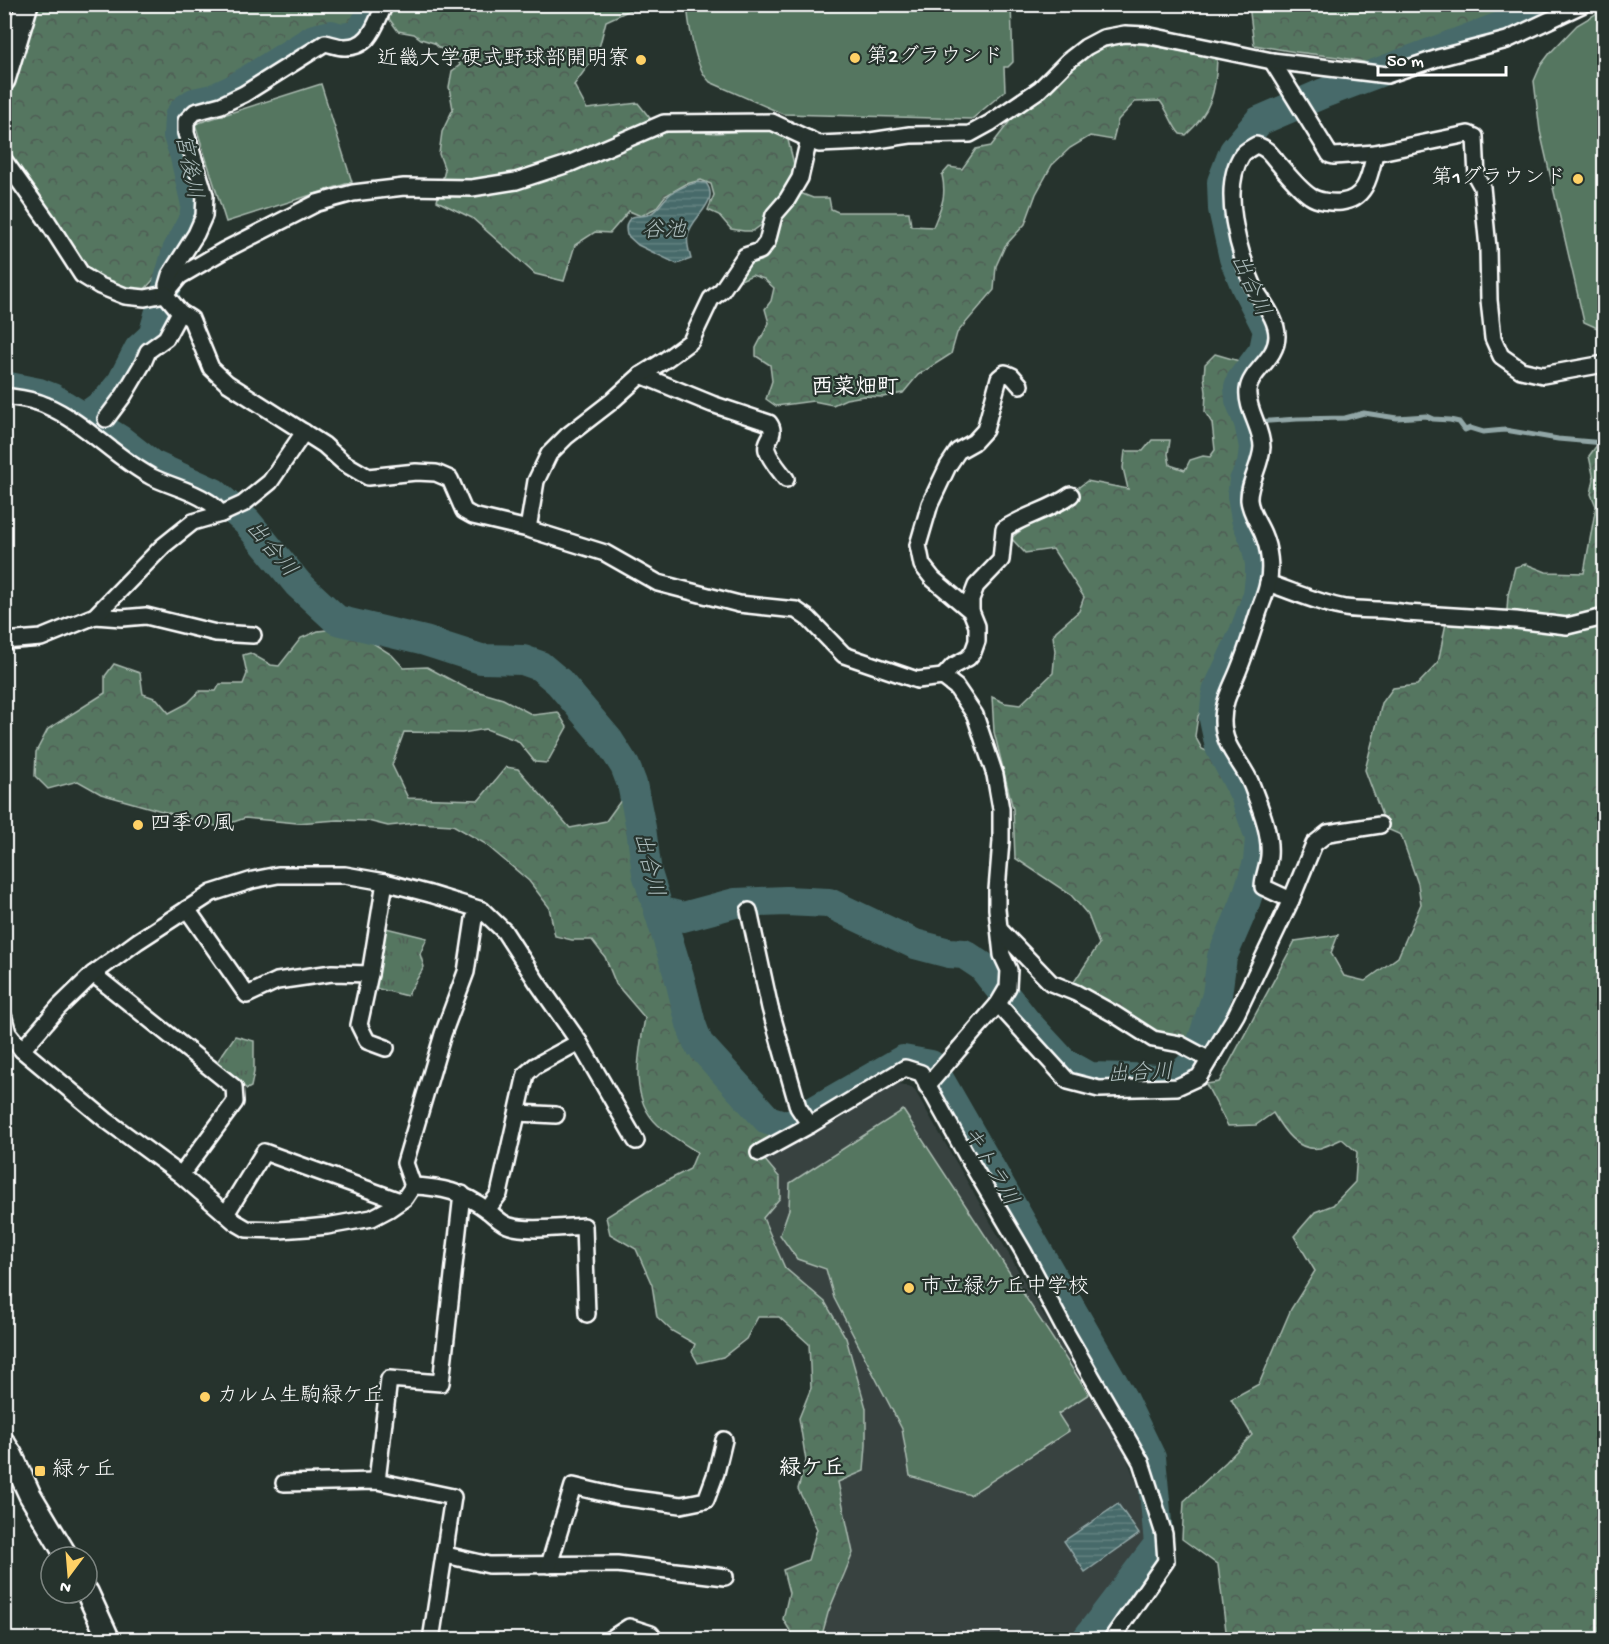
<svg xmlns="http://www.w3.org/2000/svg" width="1609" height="1644" font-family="'Gochi Hand','Klee One',sans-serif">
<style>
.built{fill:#374241}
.forest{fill:url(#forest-crowns);stroke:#aabab0;stroke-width:1.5}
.park{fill:url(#park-tufts);stroke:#aabab0;stroke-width:1.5}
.pitch{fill:#547660;stroke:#aabab0;stroke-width:1.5}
.water{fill:url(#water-rules);stroke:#91a6a6;stroke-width:1.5}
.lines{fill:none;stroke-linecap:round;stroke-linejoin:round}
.stream{stroke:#91a6a6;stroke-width:5}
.river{stroke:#476b6a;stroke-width:30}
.street-casing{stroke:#fff;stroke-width:20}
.secondary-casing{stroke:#fff;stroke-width:26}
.street{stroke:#26332d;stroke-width:15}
.secondary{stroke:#26332d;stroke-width:21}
.poi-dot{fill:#ffd166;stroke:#26332d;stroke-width:2}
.labels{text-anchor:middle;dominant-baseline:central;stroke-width:4.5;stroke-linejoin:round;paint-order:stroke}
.poi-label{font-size:21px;fill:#fff;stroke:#26332d;text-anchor:start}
.water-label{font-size:22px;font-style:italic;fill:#acbcbc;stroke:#26332d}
.neighbourhood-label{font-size:22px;font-weight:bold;fill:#fff;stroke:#26332d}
</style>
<defs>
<pattern id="forest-crowns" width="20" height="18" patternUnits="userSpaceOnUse" patternTransform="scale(1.5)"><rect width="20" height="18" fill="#547660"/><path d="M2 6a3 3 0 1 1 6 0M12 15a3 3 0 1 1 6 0" fill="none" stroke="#4f5d54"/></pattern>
<pattern id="park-tufts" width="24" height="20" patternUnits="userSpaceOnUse" patternTransform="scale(1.5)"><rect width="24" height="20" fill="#547660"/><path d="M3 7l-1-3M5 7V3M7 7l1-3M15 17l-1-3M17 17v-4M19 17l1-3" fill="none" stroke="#4f5d54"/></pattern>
<pattern id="water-rules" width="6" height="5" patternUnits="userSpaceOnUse" patternTransform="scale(1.5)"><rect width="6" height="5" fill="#476b6a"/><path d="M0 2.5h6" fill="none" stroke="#638180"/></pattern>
</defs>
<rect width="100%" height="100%" fill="#26332d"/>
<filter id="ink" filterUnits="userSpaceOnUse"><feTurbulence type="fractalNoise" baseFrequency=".0167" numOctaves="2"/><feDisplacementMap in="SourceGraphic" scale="12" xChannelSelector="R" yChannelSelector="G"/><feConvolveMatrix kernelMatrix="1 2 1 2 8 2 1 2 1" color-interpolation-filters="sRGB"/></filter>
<g filter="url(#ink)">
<!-- built -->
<polygon class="built" points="895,1082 914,1089 1096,1406 1105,1406 1150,1515 1160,1547 1090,1639 825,1639 833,1480 864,1412 726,1182"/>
<!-- forest -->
<g class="forest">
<polygon points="393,4 641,5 606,21 598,52 574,85 587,109 638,103 661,132 670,130 717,133 772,129 788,140 795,168 793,181 764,223 753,231 744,231 731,229 719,215 708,210 714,195 711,184 701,180 686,184 665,196 656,208 641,216 629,211 610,233 595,232 575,245 564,281 535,274 472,218 437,201 445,170 439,154 442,132 453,109 449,87 452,71 460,65 453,52 439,48 434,43 421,39 414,34 398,31 387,16"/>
<polygon points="37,5 373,5 366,19 358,32 350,35 331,31 316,34 254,74 217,94 188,100 175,115 174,133 192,204 188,223 176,239 171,256 163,269 145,289 127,288 97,277 79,261 22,174 5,151 5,100 26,43"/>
<polygon points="1249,5 1539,5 1458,39 1384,66 1338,57 1296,52 1254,45"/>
<path d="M1129,42L1203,55L1217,59C1216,92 1211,112 1186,135L1180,134C1171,124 1169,112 1160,101L1135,102L1118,120L1113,140L1090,136L1070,148L1052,165L1036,194L1025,224L1005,246L996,266L994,290L957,333L951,354L918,375L903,393L883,397L864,396L846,399L833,405L813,401L776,406L766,399L772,381L770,365L756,356V348L769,323L765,309L771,301L774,288L764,279L752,275L741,280L738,279L739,273L749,263L766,256L776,240L777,225L783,213L800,193L813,198H829L831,209L838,212H909L911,226L933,227C941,207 947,197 942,175L949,167L962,169L976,149L991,146L1019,109L1047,91L1083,60L1099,49Z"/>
<path d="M1215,354L1246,363C1241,371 1236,380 1236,389C1234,410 1249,428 1250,448C1251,468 1235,485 1238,507C1239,517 1246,527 1249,537C1256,553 1256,570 1255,587L1211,697L1198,716L1195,736L1202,749L1219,757L1236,790L1254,836L1253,868L1238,906L1227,930L1215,970L1211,999L1197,1044L1160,1036L1074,982L1099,944L1088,915L1071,895L1015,858L1013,809L994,732L992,697L1005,703L1020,705L1053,673L1055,651L1053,636L1056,631L1079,611L1084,597L1053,549L1025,553L1011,538L1087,481L1128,489L1123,468L1125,451H1143L1152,440H1170L1168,454L1170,465L1185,470L1190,460L1203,456L1210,457L1215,450L1212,423L1205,412L1206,392L1204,376L1205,364Z"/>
<path d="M1597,445L1604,446V1639H1227L1218,1565L1182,1539L1184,1501L1226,1462L1252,1435L1231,1399L1259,1384L1291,1309L1315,1271L1294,1236L1315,1212L1333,1205L1355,1182L1357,1152L1342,1139C1335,1142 1327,1146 1320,1148C1297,1152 1283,1130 1273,1113L1256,1125L1228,1126L1206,1084L1219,1082L1295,941L1338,935L1331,953L1344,976L1365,981L1398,957L1421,904L1418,884L1401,835L1387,829L1365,770L1382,703L1393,688L1417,685L1438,663L1446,623L1485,624L1507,610L1508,595L1515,567L1526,564L1546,572L1584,573L1596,506L1591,494L1594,479L1589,456Z"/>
<path d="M336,629L365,638L392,655L404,668L427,667L466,688L503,699L533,715L558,712L567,727L547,763L535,762L518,741L486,729L462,733L404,732L392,765L408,798L479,800L506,767L518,769L570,828L606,821L624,796L645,890L690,1043L729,1091L773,1136L754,1147L780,1178V1198L763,1218L785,1268L825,1302L846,1338L866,1408V1445L864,1471L838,1482L853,1553L828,1613L821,1639H795L783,1619L789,1593L783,1570L808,1560L817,1529L798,1489L806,1461L799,1418L811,1388L809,1344L779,1317H758L746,1339L723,1357L698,1363L692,1352L695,1344L672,1331L657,1317L652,1285L636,1249L610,1234L606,1217L649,1190L690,1169L697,1152C684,1144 670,1135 658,1125C628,1097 639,1053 645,1018L616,984L605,957L592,940H572L555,936L549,907L529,881L484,843L453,825L417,823L388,826L368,821L338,820L297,823L245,818L219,827L101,794L78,781L48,789L35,776L36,752L48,729L105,693V676L114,664L140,673L143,694L157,699L169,713L188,703L200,691H216L220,684H243L247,674L243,655L250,653L271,665L279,666L301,638L318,631Z"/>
</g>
<!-- park -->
<g class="park">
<polygon points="386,928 427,938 420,954 424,967 407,996 375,988"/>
<polygon points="235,1036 254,1041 254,1072 251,1087 247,1089 217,1062"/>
</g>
<!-- pitch -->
<g class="pitch">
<path d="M687,5H1011L1013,62L1008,67H1004L1005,91L972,119L783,114L710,82C694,68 689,25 687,5Z"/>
<polygon points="1604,9 1604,331 1584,322 1540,131 1534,81 1541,65 1550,53 1577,25"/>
<polygon points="321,84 352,182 226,222 195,124"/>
<polygon points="903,1110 1089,1394 1058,1414 1069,1431 970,1495 910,1476 902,1429 834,1298 826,1269 797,1259 780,1235 789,1209 790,1183"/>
</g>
<!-- water -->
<g class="water">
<path d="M697,182L706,183C721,202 691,217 688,235C686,242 689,251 691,259L677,264L638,245L627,235C626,231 625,225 628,221C632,213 643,218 650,214C658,210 661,203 667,197C674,189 688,185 697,182Z"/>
<polygon points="1118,1504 1139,1534 1085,1572 1064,1541"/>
</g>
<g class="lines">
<!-- stream -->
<polyline class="stream" points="1257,422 1297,419 1345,418 1364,413 1397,418 1426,416 1433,419 1450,420 1459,422 1465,430 1470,428 1483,432 1505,430 1558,439 1604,443"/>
<!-- river -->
<g class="river">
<polyline points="4,386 39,393 52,398 120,440 152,465 214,493 247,522 298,584 337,620 425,641 481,659 523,660 540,666 559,682 609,741 625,766 632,784 641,828 647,873 659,911 683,917 735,903 786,901 829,903 915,944 949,953 964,954 982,966 1026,1022 1063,1062 1090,1077 1163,1079 1182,1074 1192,1064 1200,1048 1217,995 1222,957 1244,906 1258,862 1260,838 1245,795 1220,747 1214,719 1217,692 1244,633 1258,595 1260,577 1260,563 1255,540 1246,519 1242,496 1244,481 1252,465 1254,447 1249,423 1240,400 1239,387 1241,381 1264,350 1268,330 1246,287 1234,258 1223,209 1222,182 1234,151 1259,121 1324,93 1505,25 1554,4"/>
<polyline points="84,418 106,402 122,382 139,349 153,336 177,251 194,218 196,205 184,153 178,136 179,117 184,110 194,103 213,99 234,89 314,39 331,35 340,38 355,36 361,32 376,4"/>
<polyline points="659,911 679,976 691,1024 698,1043 768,1120 784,1125 793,1123 903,1060 931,1065 1123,1400 1151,1458 1159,1544 1086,1640"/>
</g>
<!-- street casing -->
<g class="street-casing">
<g id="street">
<polyline points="1272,61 1330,155 1334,156 1375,153 1468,134 1475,137 1477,178 1482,187 1488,248 1489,300 1493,338 1501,356 1521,370 1543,375 1604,364"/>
<polyline points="4,160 46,219 82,275 100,286 125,296 145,298 165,294 180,276 223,251 317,203 353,193 404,187 472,188 516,181 571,163 664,123 772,122 819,144 864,142 910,135 970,134 990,123 1040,89 1068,61 1086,47 1103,38 1125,34 1146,35 1272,61 1387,75 1438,58 1507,40 1584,4"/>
<path d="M167,285L170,275L196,234L204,216L205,195L186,133V121L195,112L221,105L244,94L325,43C331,44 338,47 344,47C371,48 375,24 385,4"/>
<polyline points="165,294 180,312 191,319 211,368 227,383 324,445 344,463 368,477 416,472 436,473 450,479 464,511 473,516 528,529 605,553 658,583 739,604 796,610 809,619 844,655 917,680 943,677 956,687 975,715 995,775 1001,809 1001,841 997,890 997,909 1002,955 1009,970 1008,987 998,1004 927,1086"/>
<path d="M641,375L712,404L769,423C778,435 764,440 767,450C770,460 780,471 786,479"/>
<path d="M4,396C18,398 32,399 45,405C85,422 114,457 152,477C170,486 191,490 207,501C213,504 217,509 221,514"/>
<polyline points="106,419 124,395 143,363 148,351 166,338 180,312"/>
<polyline points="528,529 536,481 549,454 567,436 611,402 641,375 665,360 691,341 711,299 722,290 745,256 760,251 767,242 774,215 787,200 800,178 809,139"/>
<path d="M1268,583C1294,592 1318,603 1345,608C1365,611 1386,608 1406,613L1516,620L1567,626L1604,617"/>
<path d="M971,611V599L976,586L1001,560L1004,529C1025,515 1050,510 1071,495"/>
<polyline points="95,616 122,618 146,616 216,633 253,635"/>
<polyline points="4,641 41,638 95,616 163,546 193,522 221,514 243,504 270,482 304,432"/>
<polyline points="943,677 953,666 968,658 973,652 977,641 977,626 971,611 933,579 922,565 918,545 930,504 948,466 958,451 974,442 985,430 999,378 1005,373 1012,376 1020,385"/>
<polyline points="385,882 370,974 359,1025 367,1041 386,1048"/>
<path d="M1291,900L1263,887C1263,877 1268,867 1269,856C1271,833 1260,807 1252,786C1243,762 1223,749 1223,721C1223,701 1232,687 1239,669C1246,652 1251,635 1257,617C1260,606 1266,595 1268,583C1272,568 1269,548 1263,534C1259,524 1250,512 1249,500C1248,484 1261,465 1262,447C1262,428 1246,409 1248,390C1250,371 1277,359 1277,336C1277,318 1262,302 1254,287C1239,254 1220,188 1242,155C1245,151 1251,148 1256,145C1267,148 1270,153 1277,162C1286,172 1298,188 1310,196C1317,201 1332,203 1341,202C1367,199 1370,174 1375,153"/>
<polyline points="187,909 247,995 277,981 332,973 370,974"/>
<polyline points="749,911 770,1008 798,1107 810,1125"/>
<polyline points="1000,930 1051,983 1076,993 1114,1014 1153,1039 1180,1044 1208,1059"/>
<polyline points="93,974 234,1087 235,1102 181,1175"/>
<polyline points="998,1004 1068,1081 1099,1089 1177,1087 1199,1077 1236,1015 1291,900 1314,844 1328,833 1380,825"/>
<polyline points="4,1018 8,1033 22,1050 106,1120 181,1175 235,1222 247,1229 279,1230 307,1228 327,1226 372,1218 389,1209 405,1198 413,1186"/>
<polyline points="22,1050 59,1007 93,974 138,941 212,893 253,880 278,875 345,875 385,882 430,894 482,910 504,931 537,982 579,1042 636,1141"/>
<polyline points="518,1113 556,1115"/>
<polyline points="759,1153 810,1125 905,1068 921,1073 968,1158 1023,1251 1067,1334 1141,1462 1164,1534 1166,1561 1111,1640"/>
<polyline points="413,1186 405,1163 443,1034 466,972 474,919 482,910"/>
<path d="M413,1186C442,1187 463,1192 487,1210C494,1215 501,1224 510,1226C527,1232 565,1227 584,1226L587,1314"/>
<polyline points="487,1210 499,1194 526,1074 535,1066 579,1042"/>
<polyline points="226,1214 264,1152 400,1201"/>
<polyline points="377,1481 389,1379 441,1383 462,1194"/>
<polyline points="284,1483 377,1481 453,1497 431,1640"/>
<polyline points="446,1555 489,1565 617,1564 725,1577"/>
<polyline points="549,1565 573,1486 620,1497 681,1505 706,1500 716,1473 724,1440"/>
<polyline points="609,1640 629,1627 651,1634 655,1640"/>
</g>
</g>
<!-- secondary casing -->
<g class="secondary-casing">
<g id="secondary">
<polyline points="4,80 27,4"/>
<polyline points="4,1443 11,1454 30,1495 67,1557"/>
<polyline points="87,1592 109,1640"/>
</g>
</g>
<!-- street -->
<use href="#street" class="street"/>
<!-- secondary -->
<use href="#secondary" class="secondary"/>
</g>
</g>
<!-- markers -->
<g class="poi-dot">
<circle cx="855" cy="58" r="6"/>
<circle cx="641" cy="60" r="6"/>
<circle cx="1578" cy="179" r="6"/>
<circle cx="138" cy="825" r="6"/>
<circle cx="909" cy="1288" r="6"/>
<circle cx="205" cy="1397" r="6"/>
<rect x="34" y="1465" width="12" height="12" rx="3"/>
</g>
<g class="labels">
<!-- poi labels -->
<g class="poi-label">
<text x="867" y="58">第2グラウンド</text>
<text x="629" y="60" text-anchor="end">近畿大学硬式野球部開明寮</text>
<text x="1566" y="179" text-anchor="end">第1グラウンド</text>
<text x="150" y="825">四季の風</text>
<text x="921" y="1288">市立緑ケ丘中学校</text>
<text x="217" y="1397">カルム生駒緑ケ丘</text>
<text x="52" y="1471">緑ヶ丘</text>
</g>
<!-- water labels -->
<g class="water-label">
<text transform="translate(187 167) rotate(79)">宮後川</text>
<text x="664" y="232">谷池</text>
<text transform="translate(1249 286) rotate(66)">出合川</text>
<text transform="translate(270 550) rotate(50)">出合川</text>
<text transform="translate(647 865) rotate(76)">出合川</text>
<text transform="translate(1140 1075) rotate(-3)">出合川</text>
<text transform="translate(989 1167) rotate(60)">キトラ川</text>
</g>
<!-- neighbourhood labels -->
<g class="neighbourhood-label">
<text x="855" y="389">西菜畑町</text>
<text x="812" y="1470">緑ケ丘</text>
</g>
</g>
<!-- margin -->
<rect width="1609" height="1644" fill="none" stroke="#26332d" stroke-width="24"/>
<rect x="12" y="12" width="1585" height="1620" fill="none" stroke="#fff" stroke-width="2" filter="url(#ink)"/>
<!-- north arrow -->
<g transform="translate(69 1575) rotate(196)"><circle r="28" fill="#26332d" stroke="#7d8581" stroke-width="1.5"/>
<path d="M0-4.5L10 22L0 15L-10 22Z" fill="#ffd166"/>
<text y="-9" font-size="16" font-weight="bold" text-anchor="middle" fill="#ffffff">N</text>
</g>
<!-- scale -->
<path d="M1378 66v9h128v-9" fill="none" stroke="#ffffff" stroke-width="3"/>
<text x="1387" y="66" font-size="18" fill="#ffffff" stroke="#26332d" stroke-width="4.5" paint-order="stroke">50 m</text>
</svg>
